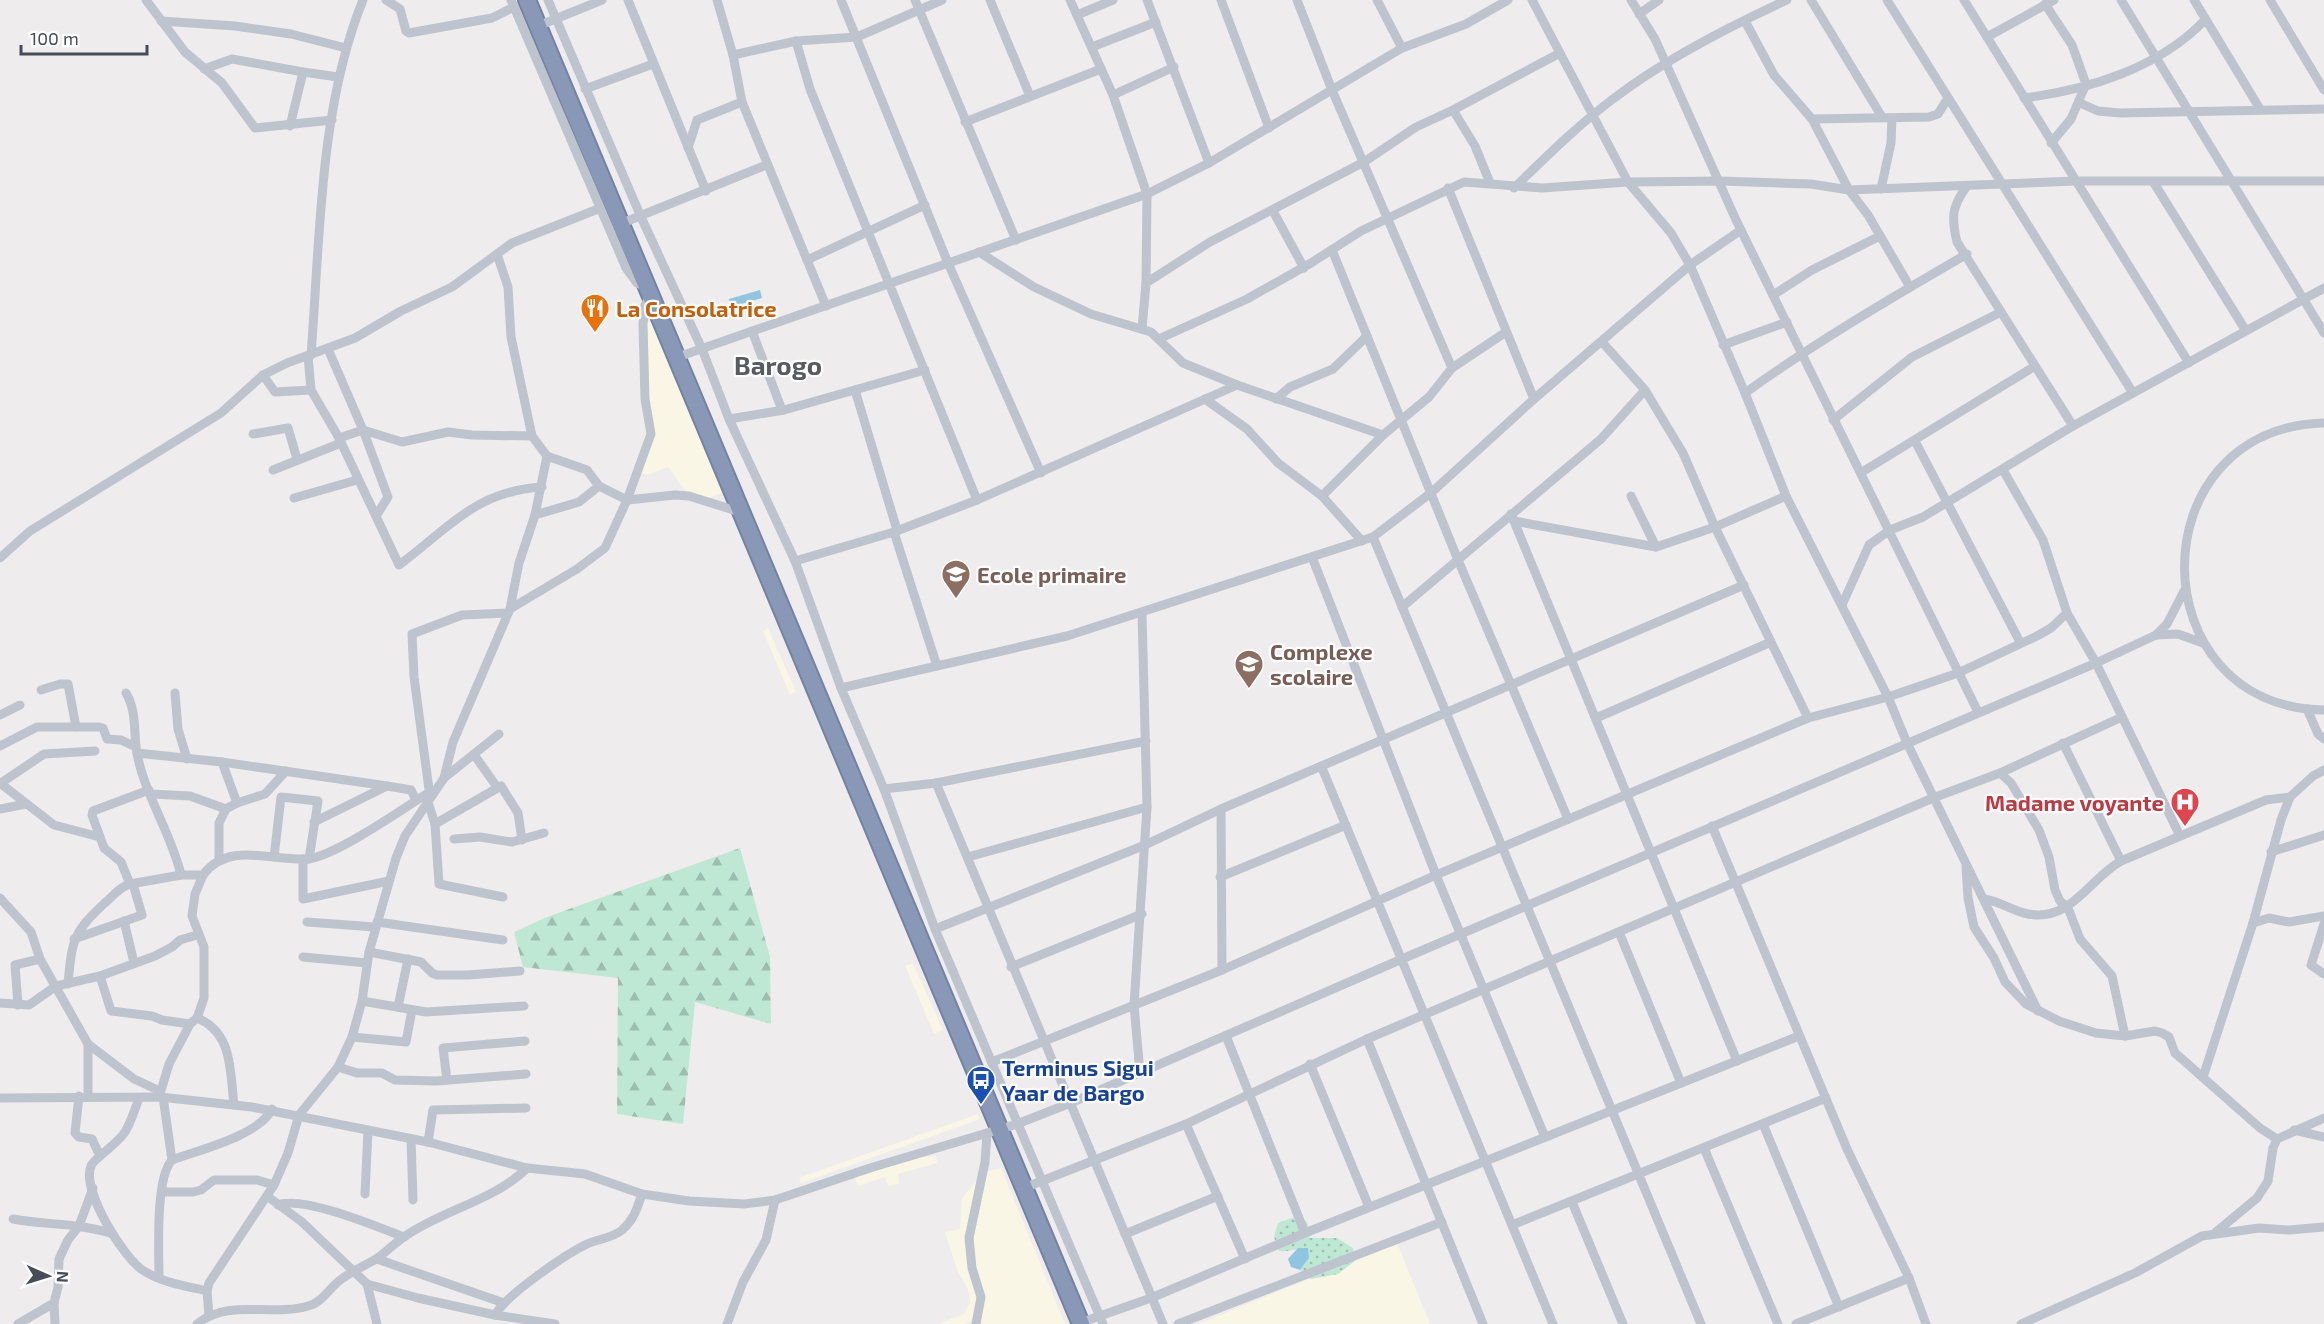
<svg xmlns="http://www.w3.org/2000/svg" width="2324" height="1324" font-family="'Exo 2',sans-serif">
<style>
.commercial{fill:#f9f6e5}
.grass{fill:url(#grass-dots)}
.forest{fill:url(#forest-firs)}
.water{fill:#8fc5e1}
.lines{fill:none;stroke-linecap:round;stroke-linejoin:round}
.highway-casing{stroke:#7483a1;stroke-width:20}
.street{stroke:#bec4cd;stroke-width:9}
.highway{stroke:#8898b6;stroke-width:16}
.labels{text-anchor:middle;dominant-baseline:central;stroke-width:4.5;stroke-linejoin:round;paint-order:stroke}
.food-label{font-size:22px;font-weight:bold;fill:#c56008;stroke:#fff;text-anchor:start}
.education-label{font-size:22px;font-weight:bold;fill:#785e54;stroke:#fff;text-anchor:start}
.health-label{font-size:22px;font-weight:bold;fill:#be3a42;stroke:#fff;text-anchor:end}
.transit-label{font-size:22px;font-weight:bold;fill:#164399;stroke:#fff;text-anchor:start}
.quarter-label{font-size:26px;font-weight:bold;fill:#595b60;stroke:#fff}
</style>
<defs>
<pattern id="grass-dots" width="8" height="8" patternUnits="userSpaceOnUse" patternTransform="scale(1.5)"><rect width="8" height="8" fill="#bee8d4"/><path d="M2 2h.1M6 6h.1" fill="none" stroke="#9cbeaf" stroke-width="1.8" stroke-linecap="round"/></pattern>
<pattern id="forest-firs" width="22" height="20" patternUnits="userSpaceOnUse" patternTransform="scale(1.5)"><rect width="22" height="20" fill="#bee8d4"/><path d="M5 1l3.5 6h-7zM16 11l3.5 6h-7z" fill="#9cbeaf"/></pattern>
</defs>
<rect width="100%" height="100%" fill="#eeecec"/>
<!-- commercial -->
<g class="commercial">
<polygon points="652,321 722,493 702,501 689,496 668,467 647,475 637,472 647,429 644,324"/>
<polygon points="768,628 796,691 790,695 763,631"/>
<polygon points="913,963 943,1030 934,1034 905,966"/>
<polygon points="978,1114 980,1119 801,1183 799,1178"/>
<polygon points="936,1156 937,1163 898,1174 899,1184 888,1186 885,1177 858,1186 854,1176 909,1158"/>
<polygon points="1001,1168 1065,1324 983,1324 972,1319 966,1324 938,1324 964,1314 970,1302 968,1289 958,1272 945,1232 960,1229 962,1198 983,1173"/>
<polygon points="1397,1243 1430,1324 1198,1324"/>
</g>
<!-- grass -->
<path class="grass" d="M1292,1218L1307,1222L1310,1238H1337L1353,1248L1355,1261L1338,1274L1311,1279L1300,1270L1309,1258L1307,1248C1297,1248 1290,1252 1279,1251L1274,1237L1278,1223Z"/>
<!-- forest -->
<polygon class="forest" points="740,848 770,957 771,1024 695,1002 683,1124 617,1114 618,978 523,967 514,932 547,917"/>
<!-- water -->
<g class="water">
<polygon points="760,290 762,298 731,307 729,299"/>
<polygon points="1298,1248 1308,1248 1309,1258 1300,1270 1291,1267 1288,1259"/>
</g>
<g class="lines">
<!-- highway casing -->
<g class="highway-casing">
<polyline id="highway" points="527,0 1081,1324"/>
</g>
<!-- street -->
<g class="street">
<polyline points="146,0 185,52 222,83 255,128 332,120"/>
<polyline points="386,0 400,9 406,31 409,33 492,18 514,7"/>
<polyline points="511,0 626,268 637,283 646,287"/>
<polyline points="548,0 641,217 702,349 729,419 795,561 841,688 884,789 935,929 1103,1324"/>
<polyline points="628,0 706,191"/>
<polyline points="717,0 733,55 742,102 826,306"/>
<polyline points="841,0 948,263 1041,473"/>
<polyline points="915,0 1016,240"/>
<polyline points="990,0 1030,96"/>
<polyline points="1070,0 1113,95 1147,194 1146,283 1142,329"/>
<polyline points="1147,0 1209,163"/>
<polyline points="1221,0 1269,128"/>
<polyline points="1297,0 1332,90 1452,368"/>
<polyline points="1377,0 1402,48"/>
<polyline points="1532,0 1628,182 1671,233 1690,265 1745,393 1786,496 1888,697 1907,743 2038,1011"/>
<polyline points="1631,0 1655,39 1736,220 1978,712"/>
<polyline points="1811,0 1882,117"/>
<polyline points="1887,0 2133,393"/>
<polyline points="1964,0 2189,363"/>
<polyline points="2121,0 2324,333"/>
<polyline points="2194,0 2260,109"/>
<polyline points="2270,0 2324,90"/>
<polyline points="2045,4 2072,45 2086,84 2071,119 2051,143"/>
<polyline points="1639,14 1659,0"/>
<polyline points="1077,15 1113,0"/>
<polyline points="161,21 235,26 291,34 346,48"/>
<polyline points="1745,21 1774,75 1812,119 1849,190 1868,215 1910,287"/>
<polyline points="538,26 602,0"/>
<polyline points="1987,37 2054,0"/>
<polyline points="796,41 810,89 977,500"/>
<polyline points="1092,47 1156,22"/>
<polyline points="733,55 796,41 857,37 942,0"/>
<polyline points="204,69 232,59 303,72"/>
<polyline points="585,89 653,64"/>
<polyline points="1113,95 1174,67"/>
<path d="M2024,98C2088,90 2159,68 2205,20"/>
<polyline points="2080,103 2098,111 2120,113 2324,109"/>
<polyline points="1453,110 1475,146 1490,183"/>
<polyline points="1812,119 1929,117 1938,114 1948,98"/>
<polyline points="965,122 1101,69"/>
<polyline points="290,126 303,72 338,77"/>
<polyline points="688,148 697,120 742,102"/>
<polyline points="2154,183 2246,331"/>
<path d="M1967,186C1952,206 1951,217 1957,242L2073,426"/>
<polyline points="1448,188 1534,399"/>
<path d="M1514,188C1545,158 1578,125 1613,99C1665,59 1728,27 1787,0"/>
<polyline points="1881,189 1891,143 1892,118"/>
<polyline points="1273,211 1304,268"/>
<polyline points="620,224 766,165"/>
<polyline points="1332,250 1458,560 1568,819"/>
<polyline points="979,252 1034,287 1091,314 1151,332 1183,363 1237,385"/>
<polyline points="497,254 508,287 511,337 532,436 547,456 587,470 599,486 627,500 675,495 689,496 740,512"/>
<polyline points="807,260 925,205"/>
<polyline points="1146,283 1210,242 1364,162 1416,127 1453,110 1560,53"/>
<polyline points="1773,295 1812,270 1880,236"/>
<polyline points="752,331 782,410"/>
<polyline points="1161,338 1247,299 1311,263 1361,231 1464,182 1542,188 1628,182 1720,181 1811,184 1849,190 2076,181 2324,181"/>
<polyline points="1602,342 1645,390 1683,453 1715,527 1808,718"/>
<polyline points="1723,345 1787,322"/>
<polyline points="328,349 363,430 402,442 448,432 472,435 532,436"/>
<path d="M311,355C320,240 319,108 363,0"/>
<path d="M308,356L311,390L339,438L399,565C448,529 475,491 542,487"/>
<polyline points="675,358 1147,194 1209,163 1402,48 1466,24 1508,0"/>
<polyline points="263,375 275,392 311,390"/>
<polyline points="855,390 897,530"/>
<path d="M1745,393C1816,342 1891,298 1967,254"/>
<polyline points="1205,399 1247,429 1278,463 1322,496 1362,541"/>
<polyline points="1276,399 1290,387 1333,369 1367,336"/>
<polyline points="729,419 784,410 925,370"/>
<polyline points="1833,420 1912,357 2001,312"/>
<path d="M2324,423C2137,428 2139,707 2324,710"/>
<polyline points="253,434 288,428 297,459"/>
<polyline points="339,438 363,430 388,497 376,516"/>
<polyline points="1915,441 2020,642"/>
<polyline points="273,470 341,443"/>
<polyline points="2003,470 2043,540 2067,613"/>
<polyline points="1862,472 2035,366"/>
<polyline points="1322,496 1383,435 1429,397 1452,368 1506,332"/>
<polyline points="1631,496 1656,547"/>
<polyline points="294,498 357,480"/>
<polyline points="1511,514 1737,1061"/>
<polyline points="535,515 547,456"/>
<polyline points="1514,521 1656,547 1715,527 1786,496"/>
<polyline points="894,532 937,666"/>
<polyline points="1373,537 1701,1324"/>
<polyline points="1312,557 1436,875 1545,1137"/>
<polyline points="0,558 30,531 221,413 263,375 287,363 355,338 401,311 452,287 512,243 598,209"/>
<polyline points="795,561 894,532 977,500 1237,385 1383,435"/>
<polyline points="1842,605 1869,545 1890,530 1923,517 2073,426 2324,288"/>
<polyline points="1402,607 1601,439 1645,390"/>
<polyline points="510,609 519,563 535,515 579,502 599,486"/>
<polyline points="2156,635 2178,634 2203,643"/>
<polyline points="841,688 1067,636 1373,537 1432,492 1534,399 1690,265 1741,230"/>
<polyline points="41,690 60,684 68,684 76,727"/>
<path d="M126,693C136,710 134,728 136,747C142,792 171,831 181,875"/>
<polyline points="175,693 178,729 187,759"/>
<polyline points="2307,709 2318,734 2324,739"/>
<polyline points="0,715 20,705"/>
<polyline points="1596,718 1771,642"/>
<polyline points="2063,743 2121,861"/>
<polyline points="0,746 37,727 99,727 103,728 107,739 121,740 136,747"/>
<polyline points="137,753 222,762 237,803"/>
<polyline points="475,756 497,787"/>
<polyline points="222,762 387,786"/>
<polyline points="1322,768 1553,1324"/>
<polyline points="2000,773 2011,783 2039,830 2049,857 2055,890 2060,901 2068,908 2080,939 2112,976 2125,1036"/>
<polyline points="444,778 499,734"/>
<path d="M0,783L54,825L100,837L104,848L121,862L130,884L181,875H203C228,841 271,861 307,859C334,857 403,809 428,793"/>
<polyline points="1,783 44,754 95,751"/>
<polyline points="936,783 1163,1324"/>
<polyline points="884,789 936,783 1146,741"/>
<polyline points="151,794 190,796 226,809"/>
<polyline points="430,797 414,677 412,634 462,615 508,613"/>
<polyline points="428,802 435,824 439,884 503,897"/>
<polyline points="0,809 26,804"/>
<polyline points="1221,809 1222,970"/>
<polyline points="314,822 387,786 411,790 416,800"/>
<polyline points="435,824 501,786 518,813 522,840"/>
<polyline points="1712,826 1847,1149 1909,1278 1926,1324"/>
<polyline points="100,837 92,815 93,811 149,790"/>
<polyline points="454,839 480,837 512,842 544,833"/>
<polyline points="2271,852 2324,835"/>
<polyline points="274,857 281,797 318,801 309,859"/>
<polyline points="968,857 1147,807"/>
<polyline points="303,859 303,899 389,881"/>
<polyline points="219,860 219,823 226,809 237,803 265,794 286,771"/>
<polyline points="1966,867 1968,898 1974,927 1994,958 2005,982 2026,1004 2059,1021 2096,1033 2125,1036 2155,1031 2162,1033 2169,1037 2175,1053 2182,1059 2260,1128 2277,1139"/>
<polyline points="1220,877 1346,825"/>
<polyline points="0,898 31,932 40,959 88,1044 134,1079 160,1091"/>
<path d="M1984,899C2000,901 2012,911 2028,914C2071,922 2089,879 2121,861L2266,800L2290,797"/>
<polyline points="124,921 134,963"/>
<polyline points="307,922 375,927"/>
<polyline points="377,922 503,940"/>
<polyline points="2253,923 2269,918 2289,922 2324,916"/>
<polyline points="2324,924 2311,965 2324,974"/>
<polyline points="935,929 1145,845 1221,809 1744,585"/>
<polyline points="1619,932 1681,1083"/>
<polyline points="74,939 142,915 133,884"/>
<polyline points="369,952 421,962 432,973 437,975 468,975 520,971"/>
<polyline points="303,957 367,963"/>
<polyline points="1011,967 1142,914"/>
<polyline points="100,976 111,1011 152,1016 162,1020 190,1024"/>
<path d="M68,984C72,939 73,932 107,901C115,894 120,887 130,884"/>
<polyline points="362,1001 426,1012 524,1006"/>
<polyline points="0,1003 29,1005 56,986 100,976 155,956 172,947 180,940 197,935"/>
<polyline points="18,1005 15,965 40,959"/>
<polyline points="398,1007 408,959"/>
<path d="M197,1018C233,1032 230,1072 234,1105"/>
<polyline points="1226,1036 1305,1233"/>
<polyline points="352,1037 406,1042 412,1010"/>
<polyline points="1367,1039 1483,1324"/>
<polyline points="88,1044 88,1097"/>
<polyline points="992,1062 1222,970 1436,875 1808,718 1888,697 1958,673 2037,636 2051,628 2067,613 2096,663 2180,836"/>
<polyline points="1310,1064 1369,1207"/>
<polyline points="338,1067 357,1073 382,1073 395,1080 436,1081 526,1074"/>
<polyline points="1140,1073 1134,1005 1147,807 1142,613"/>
<polyline points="2203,1077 2253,923 2281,820 2290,797 2313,776 2324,770"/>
<polyline points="447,1080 443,1048 525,1041"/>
<polyline points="160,1094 169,1064 190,1024 197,1018 204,998 204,947 192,916 195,894 203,875"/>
<path d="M79,1096L75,1133L79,1137L92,1139L100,1156C97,1159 92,1163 91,1166C81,1190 124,1259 144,1271C163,1283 186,1286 207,1291"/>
<polyline points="163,1097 172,1160"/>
<polyline points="0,1098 160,1097 252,1107 428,1142 527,1168 585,1174 642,1194 689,1201 744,1204 775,1200 870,1168 1017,1124 1068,1104 1402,959 2096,663 2156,635 2167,624 2184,591"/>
<polyline points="1186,1124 1245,1259"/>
<polyline points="1763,1124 1839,1307"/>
<polyline points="2294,1130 2324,1137"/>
<polyline points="411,1139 413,1200"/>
<polyline points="428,1142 433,1110 526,1108"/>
<polyline points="1704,1148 1778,1324"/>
<path d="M100,1156C128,1133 127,1132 139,1098"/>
<polyline points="1024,1188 1186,1124 1367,1039 1933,798 2000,773 2122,717"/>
<polyline points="162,1192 193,1192 201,1190 214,1180 257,1180 274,1185"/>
<polyline points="365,1194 368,1130"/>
<path d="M267,1196L302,1222L367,1284L418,1298L495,1315C506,1295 566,1254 587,1244C598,1239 613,1238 622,1230C634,1220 637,1208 642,1194"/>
<polyline points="1572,1202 1623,1324"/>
<path d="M278,1205C302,1195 378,1227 404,1237"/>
<path d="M13,1219C46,1225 78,1223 110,1233"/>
<polyline points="1512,1225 1826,1098"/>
<polyline points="2216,1232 2257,1198 2268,1181 2273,1148 2277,1139 2324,1118"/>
<polyline points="1125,1234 1218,1196"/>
<polyline points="377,1259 504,1303"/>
<path d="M159,1278C159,1252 155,1178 172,1160C198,1150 259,1136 272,1109"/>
<polyline points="367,1284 377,1324"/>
<polyline points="54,1303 55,1324"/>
<polyline points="495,1315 555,1324"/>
<polyline points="209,1316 207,1291 209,1283 274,1185 288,1153 299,1115 338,1067 352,1037 362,1001 369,952 396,858 405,836 444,778 453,742 510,609 577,569 605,548 627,500 651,434 645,399 643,324 645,305 651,296"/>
<polyline points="1080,1323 1151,1298 1305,1233 1799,1036"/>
<polyline points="18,1324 54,1303 58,1287 59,1259 68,1240 79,1226 93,1188"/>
<path d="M197,1324C229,1298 271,1317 308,1306C324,1302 330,1286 343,1278C354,1270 367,1265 379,1257C387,1251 395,1243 404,1237C442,1210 494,1201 527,1168"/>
<polyline points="727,1324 743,1282 766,1240 775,1200"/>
<polyline points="976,1324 981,1297 972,1268 969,1238 985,1162 987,1133"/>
<polyline points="1178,1324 1442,1222"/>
<polyline points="1796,1324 1909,1278"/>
<polyline points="2021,1324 2135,1273 2202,1236 2259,1228 2289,1230 2324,1227"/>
</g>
<!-- highway -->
<use href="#highway" class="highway"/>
</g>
<!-- icons -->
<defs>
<g id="restaurant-pin" transform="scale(1.5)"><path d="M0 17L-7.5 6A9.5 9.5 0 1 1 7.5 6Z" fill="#e8710a" stroke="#fff"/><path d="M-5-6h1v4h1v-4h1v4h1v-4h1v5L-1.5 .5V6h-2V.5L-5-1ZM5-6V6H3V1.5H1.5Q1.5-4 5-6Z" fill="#fff"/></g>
<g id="school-pin" transform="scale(1.5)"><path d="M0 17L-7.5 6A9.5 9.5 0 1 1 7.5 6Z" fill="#8d6e63" stroke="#fff"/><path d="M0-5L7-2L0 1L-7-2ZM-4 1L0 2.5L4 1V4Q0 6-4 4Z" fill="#fff"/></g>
<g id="hospital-pin" transform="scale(1.5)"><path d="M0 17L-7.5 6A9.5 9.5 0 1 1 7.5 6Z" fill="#e0444e" stroke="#fff"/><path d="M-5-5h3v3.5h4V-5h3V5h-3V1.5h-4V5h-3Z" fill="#fff"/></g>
<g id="bus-pin" transform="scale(1.5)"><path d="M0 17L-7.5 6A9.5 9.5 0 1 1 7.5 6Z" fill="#1a4fb4" stroke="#fff"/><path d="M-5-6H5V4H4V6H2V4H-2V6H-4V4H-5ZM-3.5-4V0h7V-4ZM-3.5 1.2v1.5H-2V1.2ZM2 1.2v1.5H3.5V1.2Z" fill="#fff"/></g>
</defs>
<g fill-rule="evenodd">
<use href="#restaurant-pin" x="595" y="308"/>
<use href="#school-pin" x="956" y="574"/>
<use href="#school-pin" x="1249" y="664"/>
<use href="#hospital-pin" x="2185" y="802"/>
<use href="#bus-pin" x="981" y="1080"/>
</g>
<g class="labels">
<!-- food labels -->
<g class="food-label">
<text x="616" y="308">La Consolatrice</text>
</g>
<!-- education labels -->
<g class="education-label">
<text x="977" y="574">Ecole primaire</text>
<text x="1270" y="651">Complexe<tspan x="1270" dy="25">scolaire</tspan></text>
</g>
<!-- health labels -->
<g class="health-label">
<text x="2164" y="802">Madame voyante</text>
</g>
<!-- transit labels -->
<g class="transit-label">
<text x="1002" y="1067">Terminus Sigui<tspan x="1002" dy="25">Yaar de Bargo</tspan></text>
</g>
<!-- quarter labels -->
<g class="quarter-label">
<text x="778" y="364">Barogo</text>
</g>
</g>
<!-- north arrow -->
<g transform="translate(48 1276) rotate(93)" stroke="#ffffff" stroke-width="4.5" paint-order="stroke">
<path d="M0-4.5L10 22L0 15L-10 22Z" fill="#464d57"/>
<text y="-9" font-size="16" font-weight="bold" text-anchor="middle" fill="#464d57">N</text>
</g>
<!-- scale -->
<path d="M21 45v9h126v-9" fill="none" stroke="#464d57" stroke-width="3"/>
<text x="30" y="45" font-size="18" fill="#464d57" stroke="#ffffff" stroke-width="4.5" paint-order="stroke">100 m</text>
</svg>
